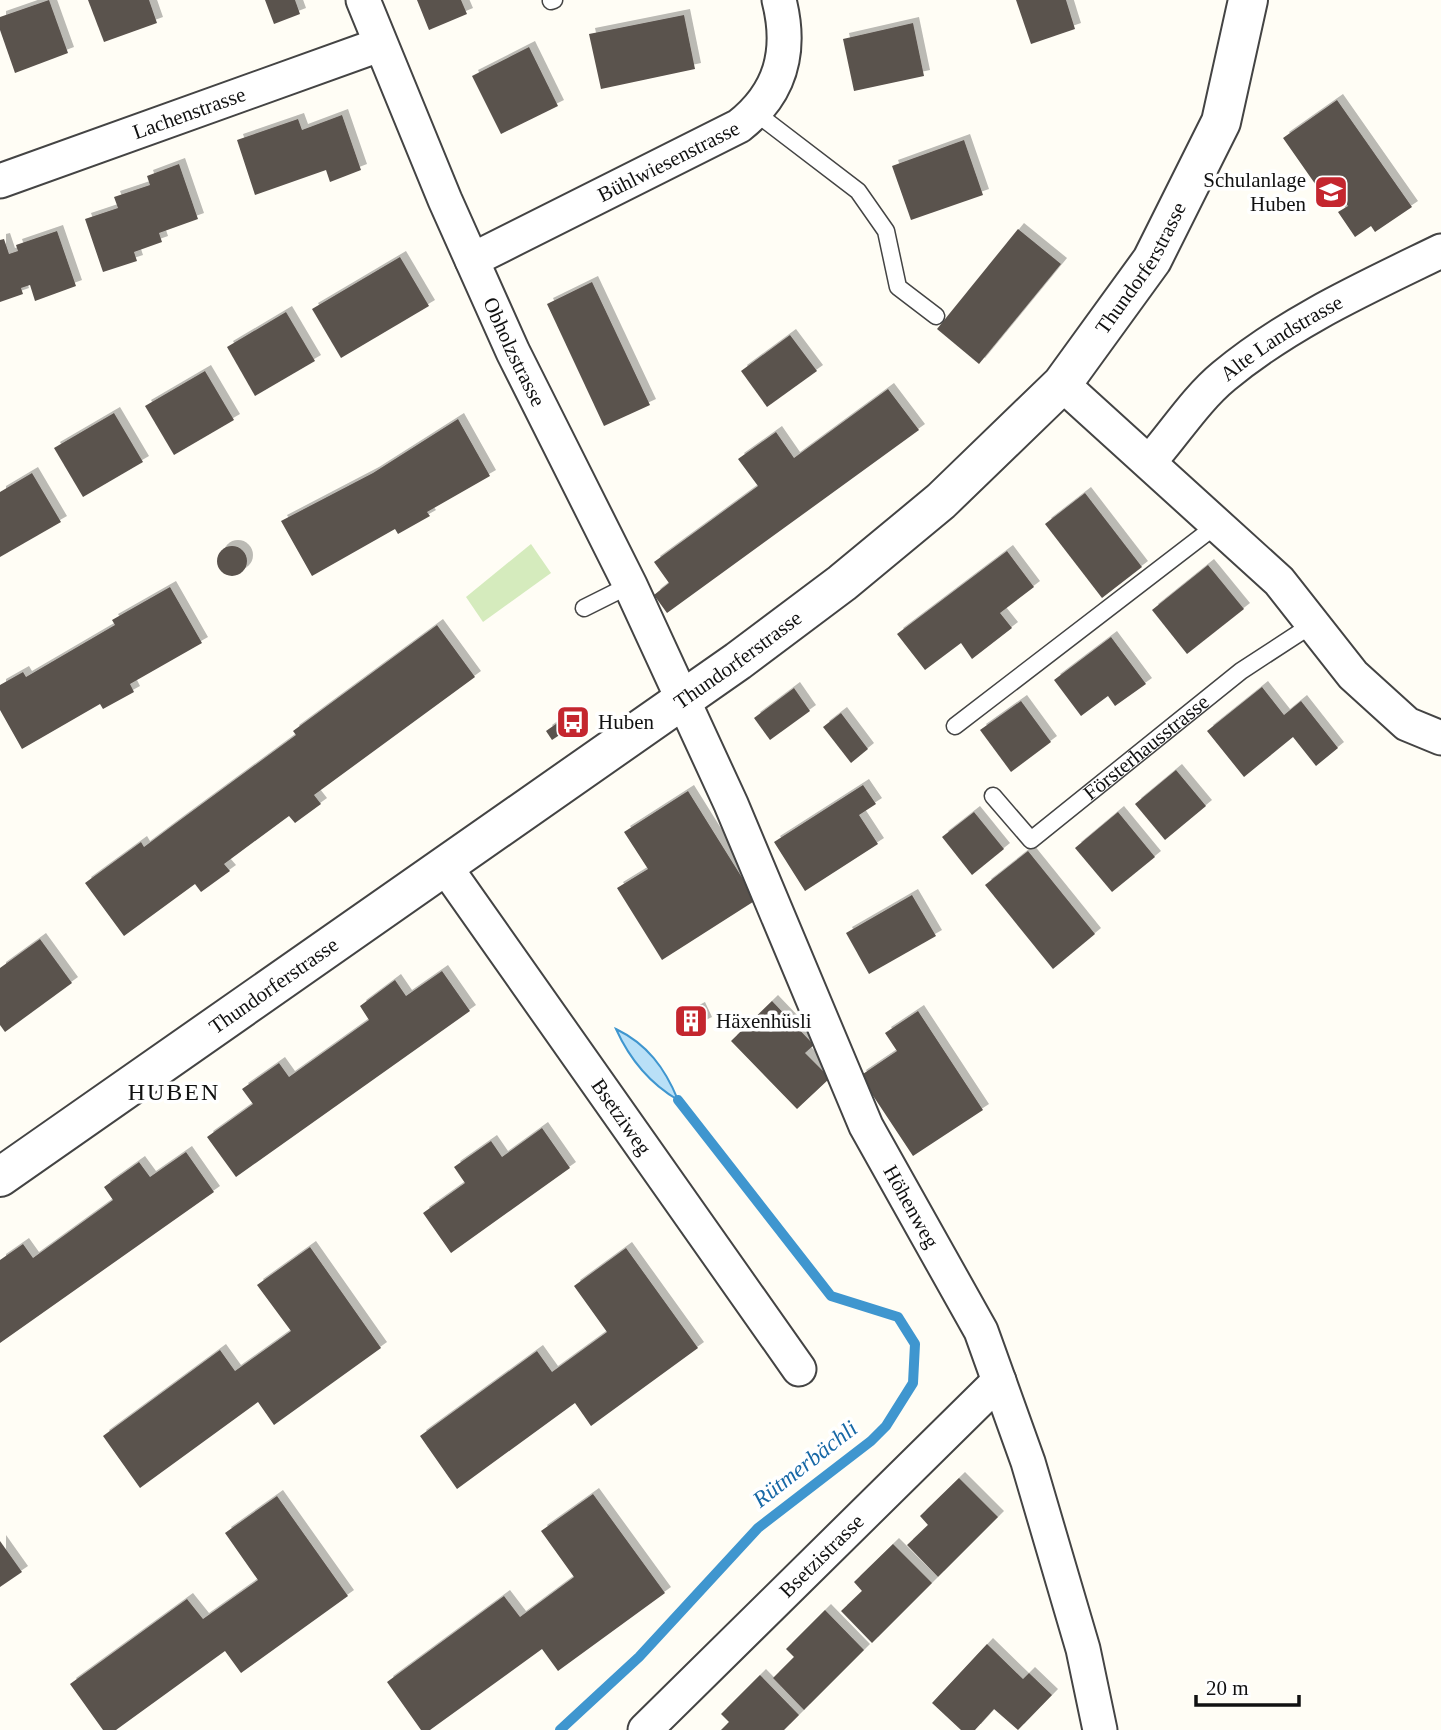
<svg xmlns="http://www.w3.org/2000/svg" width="1441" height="1730" font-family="Georgia,serif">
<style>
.green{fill:#d5ebbd}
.water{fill:#b9e0f7;stroke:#3f96cf;stroke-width:2}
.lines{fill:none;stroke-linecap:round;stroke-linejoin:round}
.stream{stroke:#3f96cf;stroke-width:10}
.building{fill:#5a524d;filter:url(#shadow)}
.service-casing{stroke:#444;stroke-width:19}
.minor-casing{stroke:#444;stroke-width:37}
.tertiary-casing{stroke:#444;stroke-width:42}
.service{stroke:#fff;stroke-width:16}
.minor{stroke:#fff;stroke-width:33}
.tertiary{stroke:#fff;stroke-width:38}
.labels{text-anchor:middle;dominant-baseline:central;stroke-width:7;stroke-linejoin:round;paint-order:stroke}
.street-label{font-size:21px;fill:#111;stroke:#fff}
.poi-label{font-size:21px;fill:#111;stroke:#fff;text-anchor:start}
.water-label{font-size:23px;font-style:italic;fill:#1768a6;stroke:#fff}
.quarter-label{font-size:24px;letter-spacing:2px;fill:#111;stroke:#fff}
</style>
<defs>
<filter id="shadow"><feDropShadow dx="6" dy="-6" stdDeviation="0" flood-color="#0004"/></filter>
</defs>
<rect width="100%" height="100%" fill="#fffdf5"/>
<!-- green -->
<polygon class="green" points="531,544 551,573 483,622 466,597"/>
<!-- water -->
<path class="water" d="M616,1029C647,1044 665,1068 678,1100C649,1083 630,1060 616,1029Z"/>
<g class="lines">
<!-- stream -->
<polyline class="stream" points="560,1730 639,1657 758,1528 871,1441 886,1426 913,1383 915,1344 898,1317 831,1296 678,1100"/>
</g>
<!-- building -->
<g class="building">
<polygon points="49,0 68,53 15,73 0,30 0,17"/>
<polygon points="88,0 149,0 157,23 104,42"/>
<polygon points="265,0 295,0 300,14 274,24"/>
<polygon points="417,0 461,0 467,14 429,30"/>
<polygon points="1016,0 1066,0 1075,29 1031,44"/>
<polygon points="684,15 695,69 601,89 589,34"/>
<polygon points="913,23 924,76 854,91 843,39"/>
<polygon points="529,47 558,106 501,134 472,76"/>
<polygon points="1337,100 1412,207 1375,232 1371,226 1355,237 1338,212 1348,206 1330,180 1318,188 1283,138"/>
<polygon points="342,115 361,170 330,182 326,170 255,195 237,140 298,119 302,130"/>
<polygon points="964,140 983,195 911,220 892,166"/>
<polygon points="179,164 198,219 159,233 162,242 134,252 137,261 103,272 85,219 118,208 114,197 150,185 147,176"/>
<polygon points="1018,229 1061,264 979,364 937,329"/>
<polygon points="57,231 76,286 35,301 30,285 21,288 23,294 0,302 0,240 4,239 9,254 18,251 16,245"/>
<polygon points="400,257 429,306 341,358 312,309"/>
<polygon points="592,282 650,405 604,426 547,304"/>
<polygon points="286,312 315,361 255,396 227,347"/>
<polygon points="790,335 817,371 767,407 741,371"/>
<polygon points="205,371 234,420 174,455 145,406"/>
<polygon points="888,389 919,430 667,613 654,595 669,583 654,562 758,486 738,459 776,432 794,458"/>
<polygon points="114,413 143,462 83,497 54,448"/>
<polygon points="458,419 490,476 427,512 430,516 398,534 395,529 312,576 281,521 373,473"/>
<polygon points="32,473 61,522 0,557 0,492"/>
<polygon points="1085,493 1142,567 1102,598 1045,524"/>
<circle cx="232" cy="561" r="15"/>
<polygon points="1007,551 1034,587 1000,613 1012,628 972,659 961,643 925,670 897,634"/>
<polygon points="1208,565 1244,609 1187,654 1152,610"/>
<polygon points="170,587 202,643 130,684 134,692 103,709 100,704 22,749 0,710 0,685 23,672 26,677 115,625 112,620"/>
<polygon points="437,625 475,677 314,795 321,804 295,823 289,816 224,864 230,871 201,892 195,884 124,936 85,883 141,842 144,847 172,826 296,735 293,731"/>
<polygon points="1111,637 1146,684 1115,706 1108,696 1081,716 1054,680"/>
<polygon points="1262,687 1284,715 1301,701 1338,748 1316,766 1293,737 1244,777 1207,731"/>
<polygon points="794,688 810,711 770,740 754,718"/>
<polygon points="1021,701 1051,742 1011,772 980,730"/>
<polygon points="841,713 868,749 851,763 823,727"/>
<polygon points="563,719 570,728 552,740 546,731"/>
<polygon points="1176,770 1206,806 1165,840 1135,804"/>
<polygon points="863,785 876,804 859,815 878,844 805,891 774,842"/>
<polygon points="688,791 756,900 662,960 617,888 648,869 624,832"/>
<polygon points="974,812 1004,849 972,875 942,837"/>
<polygon points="1118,812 1155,857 1112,892 1075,848"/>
<polygon points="1028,851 1095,934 1053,969 985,885"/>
<polygon points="912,895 936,936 869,974 846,933"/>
<polygon points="40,939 72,983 5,1032 0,1025 0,968"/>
<polygon points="442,971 470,1011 236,1177 207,1137 253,1104 242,1089 279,1063 289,1077 369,1020 360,1006 395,980 406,996"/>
<polygon points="772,1001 814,1045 805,1053 830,1078 797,1109 731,1041"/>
<polygon points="699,1008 706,1023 685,1033 676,1020"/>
<polygon points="918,1011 983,1110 913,1156 860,1076 897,1051 885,1033"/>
<polygon points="542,1128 570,1168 451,1253 423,1213 465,1183 454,1167 491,1141 502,1157"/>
<polygon points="186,1152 214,1192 0,1343 0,1260 23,1244 33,1258 113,1200 104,1187 139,1162 150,1177"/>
<polygon points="310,1247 381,1348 274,1425 258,1402 140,1488 103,1436 220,1350 235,1371 291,1331 257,1285"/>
<polygon points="626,1248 698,1348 591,1426 575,1403 457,1489 420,1436 537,1351 552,1372 607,1332 574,1286"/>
<polygon points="959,1478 998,1517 938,1577 907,1545 928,1525 920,1516"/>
<polygon points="593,1494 665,1593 558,1671 542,1649 430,1730 421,1730 387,1682 504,1596 520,1617 574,1577 541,1531"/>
<polygon points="277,1496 348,1596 241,1673 225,1651 116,1730 103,1730 70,1684 187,1599 203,1619 258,1580 225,1533"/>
<polygon points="0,1541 22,1572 0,1587"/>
<polygon points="893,1544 932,1583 872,1643 841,1611 862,1591 854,1582"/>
<polygon points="825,1610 864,1650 804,1710 773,1678 794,1657 786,1649"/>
<polygon points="987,1644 1023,1679 1029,1673 1052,1695 1018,1730 994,1709 975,1730 961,1730 932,1703"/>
<polygon points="760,1675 799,1715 784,1730 721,1730 729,1722 721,1714"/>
</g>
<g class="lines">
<!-- service casing -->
<g class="service-casing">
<g id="service">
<polyline points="551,1 554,0"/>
<polyline points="756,113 858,191 886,231 898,287 936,316"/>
<polyline points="584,608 630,585"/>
<polyline points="955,726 1218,524"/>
<path id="s1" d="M993,796L1031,840L1241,671L1313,624"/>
</g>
</g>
<!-- minor casing -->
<g class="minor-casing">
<g id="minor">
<path id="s2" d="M363,0L445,200L513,352L630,585L731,804L866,1126L981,1331L1028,1462L1083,1649L1100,1730"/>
<path id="s3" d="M0,181L379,45"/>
<path id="s4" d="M472,260L739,126C781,93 792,51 779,0"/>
<polyline points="1062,384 1279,581 1353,675 1407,724 1441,738"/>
<path id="s5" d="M1150,461C1174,434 1196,399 1224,376C1289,322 1365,288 1441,251"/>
<path id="s6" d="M444,865L799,1369"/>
<path id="s7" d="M645,1730L999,1381"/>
</g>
</g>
<!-- tertiary casing -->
<g class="tertiary-casing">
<g id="tertiary">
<path id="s8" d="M0,1177L738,661L842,583L941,501L1062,384L1152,260L1221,122L1248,0"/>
</g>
</g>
<!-- service -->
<use href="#service" class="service"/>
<!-- minor -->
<use href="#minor" class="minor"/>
<!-- tertiary -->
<use href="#tertiary" class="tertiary"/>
</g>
<!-- icons -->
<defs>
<g id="school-square" transform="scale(1.75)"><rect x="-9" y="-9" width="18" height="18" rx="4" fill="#c4262e" stroke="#fff"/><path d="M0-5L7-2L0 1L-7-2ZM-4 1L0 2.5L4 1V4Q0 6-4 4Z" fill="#fff"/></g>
<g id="bus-square" transform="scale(1.75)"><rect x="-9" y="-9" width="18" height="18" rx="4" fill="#c4262e" stroke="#fff"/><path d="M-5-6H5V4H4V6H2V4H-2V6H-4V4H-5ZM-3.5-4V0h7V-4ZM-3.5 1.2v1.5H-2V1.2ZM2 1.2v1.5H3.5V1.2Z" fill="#fff"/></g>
<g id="building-square" transform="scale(1.75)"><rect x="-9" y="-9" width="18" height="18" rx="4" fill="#c4262e" stroke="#fff"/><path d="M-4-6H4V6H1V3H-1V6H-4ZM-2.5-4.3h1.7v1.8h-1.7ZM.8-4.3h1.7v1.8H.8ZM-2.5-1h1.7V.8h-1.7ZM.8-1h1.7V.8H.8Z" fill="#fff"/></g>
</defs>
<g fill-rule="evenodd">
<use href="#school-square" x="1331" y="192"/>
<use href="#bus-square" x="573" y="722"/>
<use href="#building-square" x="691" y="1021"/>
</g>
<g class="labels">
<!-- street labels -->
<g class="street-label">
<text stroke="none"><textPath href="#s3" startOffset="201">Lachenstrasse</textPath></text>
<text stroke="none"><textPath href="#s4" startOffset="220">Bühlwiesenstrasse</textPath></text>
<text stroke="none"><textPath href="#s8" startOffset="1468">Thundorferstrasse</textPath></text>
<text stroke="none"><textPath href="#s5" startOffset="182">Alte Landstrasse</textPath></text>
<text stroke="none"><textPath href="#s2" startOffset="383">Obholzstrasse</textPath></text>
<text stroke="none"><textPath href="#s8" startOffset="901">Thundorferstrasse</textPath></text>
<text stroke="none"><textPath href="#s1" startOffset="206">Försterhausstrasse</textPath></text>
<text stroke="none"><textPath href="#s8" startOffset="334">Thundorferstrasse</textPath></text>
<text stroke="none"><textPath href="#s6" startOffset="308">Bsetziweg</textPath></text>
<text stroke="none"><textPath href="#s2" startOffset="1326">Höhenweg</textPath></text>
<text stroke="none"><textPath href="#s7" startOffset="248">Bsetzistrasse</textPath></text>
</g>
<!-- poi labels -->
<g class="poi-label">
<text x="1306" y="180" text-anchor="end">Schulanlage<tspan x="1306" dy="24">Huben</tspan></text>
<text x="598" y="722">Huben</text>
<text x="716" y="1021">Häxenhüsli</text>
</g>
<!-- water labels -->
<g class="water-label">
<text transform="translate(805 1464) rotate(-38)">Rütmerbächli</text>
</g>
<!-- quarter labels -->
<g class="quarter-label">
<text x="174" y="1092">HUBEN</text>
</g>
</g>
<!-- scale -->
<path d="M1196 1695v10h103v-10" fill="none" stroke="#111111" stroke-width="3.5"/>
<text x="1206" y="1695" font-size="21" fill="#111111" stroke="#ffffff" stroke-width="5" paint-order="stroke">20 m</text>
</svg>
